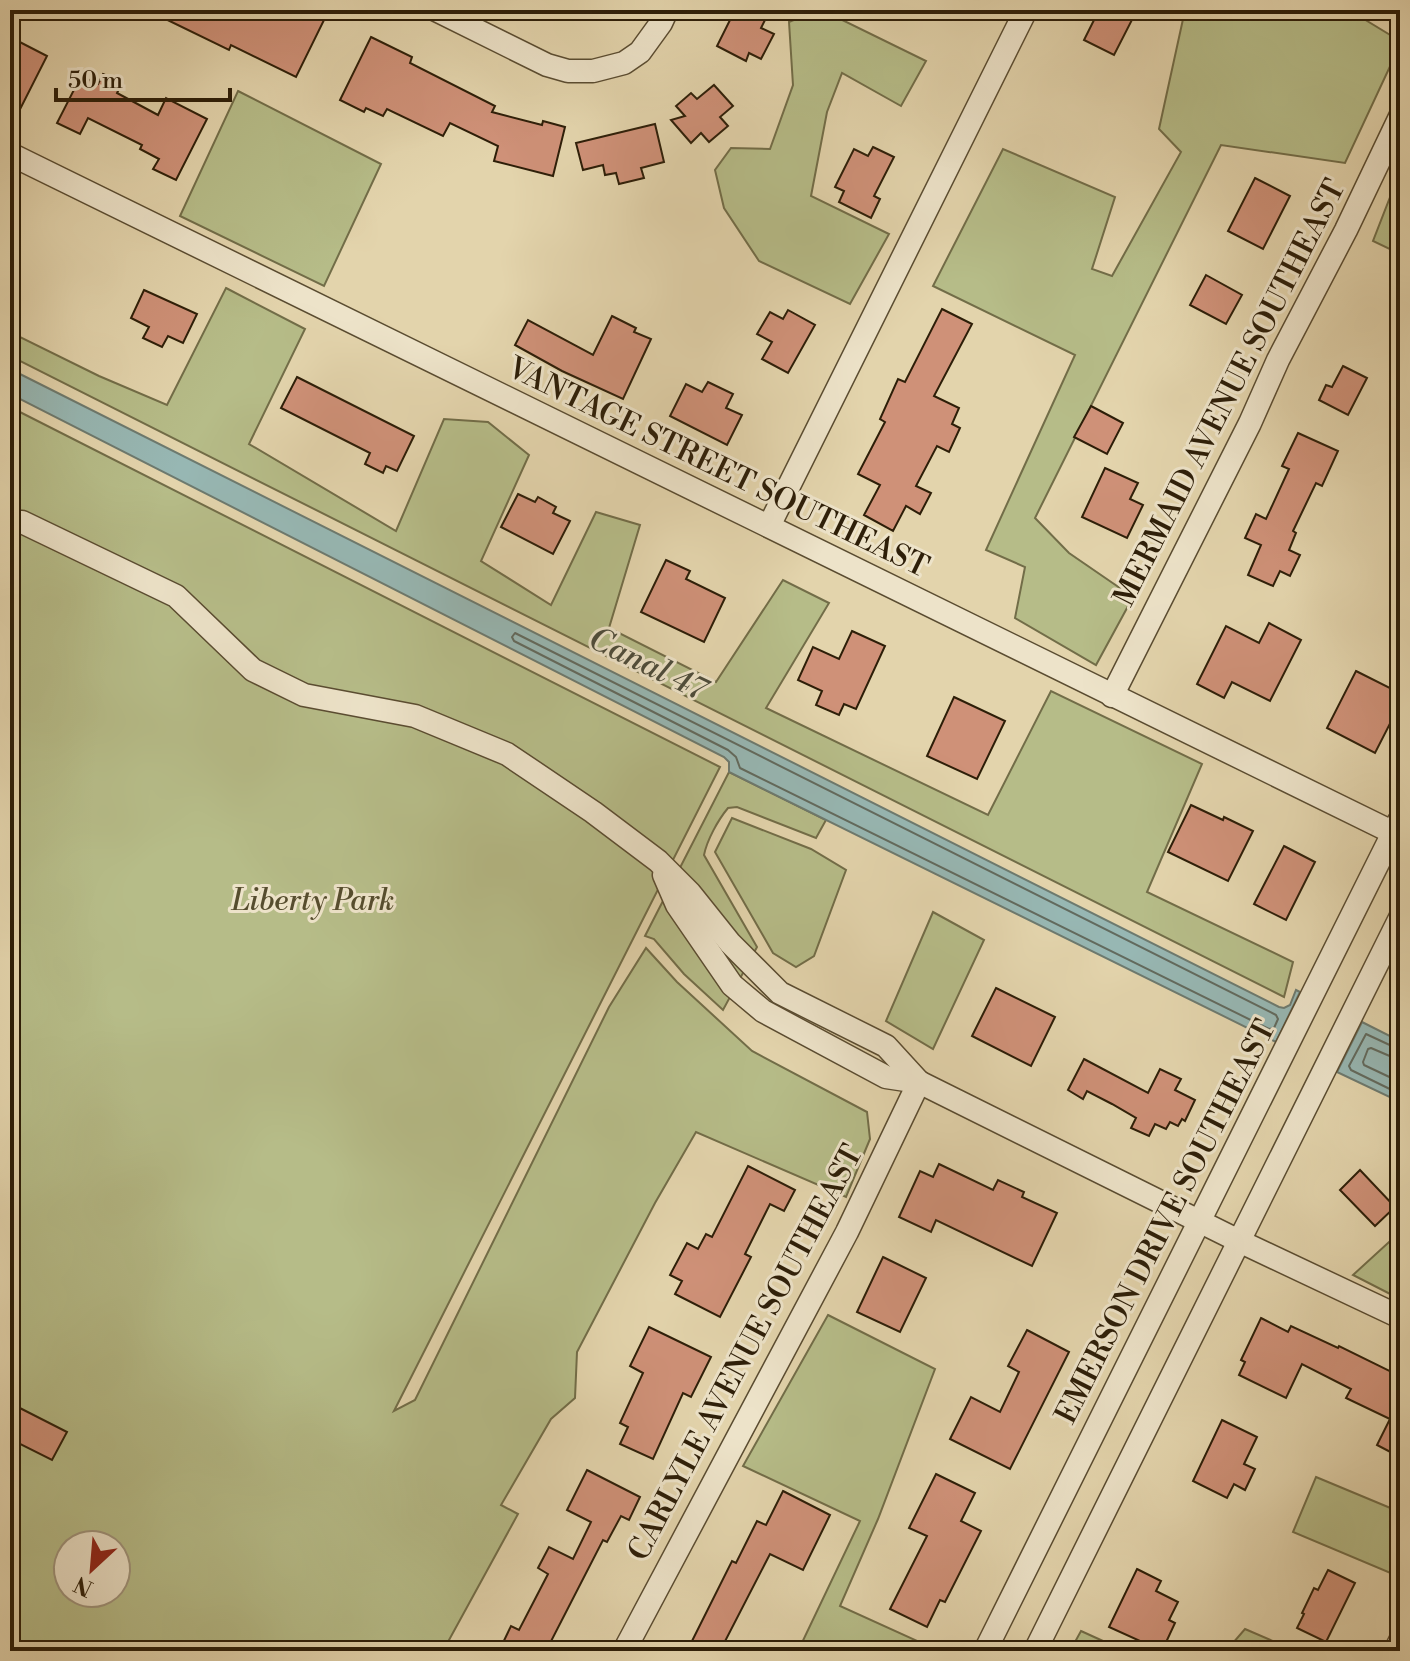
<svg xmlns="http://www.w3.org/2000/svg" width="1410" height="1661" font-family="'Libre Bodoni',serif">
<style>
.green{fill:#b6bc88;stroke:#726d48;stroke-width:2;fill-rule:evenodd}
.water{fill:#97b7b3;stroke:#6d7a6f;stroke-width:2}
.lines{fill:none;stroke-linecap:round;stroke-linejoin:round}
.shore{stroke:#626a5e;stroke-width:2}
.building{fill:#cf9178;stroke:#2d1e08;stroke-width:2}
.minor-casing{stroke:#5a4c31;stroke-width:25}
.minor{stroke:#ede3c9;stroke-width:22}
.labels{text-anchor:middle;dominant-baseline:central;stroke-width:6;stroke-linejoin:round;paint-order:stroke}
.street-label{font-size:30px;fill:#2d1e08;stroke:#ede3c9}
.park-label{font-size:30px;font-style:italic;fill:#564d2e;stroke:#ede3c9}
.water-label{font-size:32px;font-style:italic;fill:#4d4c3b;stroke:#ede3c9}
</style>
<rect width="100%" height="100%" fill="#e3d4ac"/>
<filter id="stains"><feTurbulence type="fractalNoise" baseFrequency=".0025" numOctaves="4"/><feColorMatrix values="0 0 0 0 .2 0 0 0 0 .09 0 0 0 0 .02 0 0 0 .5 -.17"/></filter>
<radialGradient id="worn" r=".72"><stop offset=".6" stop-color="#630" stop-opacity="0"/><stop offset="1" stop-color="#630" stop-opacity=".3"/></radialGradient>
<!-- green -->
<g class="green">
<polygon points="817,10 822,10 926,61 901,106 842,73 827,112 811,196 889,234 850,304 759,261 724,208 715,170 731,148 770,149 793,85 789,22"/>
<polygon points="1185,10 1349,10 1400,41 1400,45 1345,163 1221,145 1035,518 1069,553 1133,597 1096,665 1015,618 1025,567 986,550 1075,355 933,286 1003,149 1115,197 1092,269 1112,276 1181,152 1159,129"/>
<polygon points="238,91 381,164 324,286 180,216"/>
<polygon points="1394,187 1400,189 1400,254 1373,241"/>
<polygon points="226,288 305,329 249,444 396,531 444,419 488,422 529,455 481,561 551,605 596,512 640,525 609,628 716,682 783,580 829,603 766,708 988,815 1051,691 1202,764 1147,892 1293,962 1284,997 10,356 10,332 99,376 167,405"/>
<path d="M10,407L720,767L394,1411L415,1400L609,1007L646,948L677,982L752,1051L867,1112L870,1139L846,1197L696,1132L655,1203L577,1352L575,1398L551,1419L501,1505L518,1514L443,1651H10ZM68,1545H116V1593H68Z"/>
<path d="M729,772L826,820L816,838L737,807L728,808C718,820 707,840 704,855L757,947L723,1010L684,974L654,939L645,936Z"/>
<polygon points="732,818 811,849 846,870 814,956 796,967 773,953 715,852"/>
<polygon points="933,912 984,940 933,1049 886,1021"/>
<polygon points="1400,1232 1400,1299 1353,1275"/>
<polygon points="828,1315 935,1369 878,1519 840,1606 924,1644 923,1651 798,1651 860,1521 743,1466"/>
<polygon points="1316,1477 1400,1512 1400,1577 1293,1532"/>
<polygon points="1245,1629 1296,1651 1226,1651"/>
<polygon points="1081,1631 1125,1651 1070,1651"/>
</g>
<!-- water -->
<g class="water">
<polygon points="10,369 1279,1007 1284,1008 1290,1005 1296,990 1300,992 1276,1042 729,772 729,762 724,757 10,394"/>
<polygon points="1362,1022 1400,1041 1400,1102 1337,1072"/>
</g>
<g class="lines">
<!-- shore -->
<g class="shore">
<polygon points="515,633 1276,1015 1278,1019 1274,1028 1269,1029 740,768 736,757 728,750 514,641 512,637"/>
<polyline points="1400,1047 1394,1047 1366,1034 1349,1066 1351,1070 1400,1094"/>
<polyline points="1400,1058 1392,1057 1371,1048 1368,1049 1363,1062 1364,1065 1400,1082"/>
</g>
</g>
<!-- building -->
<g class="building">
<polygon points="147,10 315,10 326,16 296,77 231,45 229,50"/>
<polygon points="735,10 770,10 761,28 774,34 761,59 749,53 746,61 717,46"/>
<polygon points="1099,10 1137,10 1114,55 1084,40"/>
<polygon points="10,37 47,56 10,129"/>
<polygon points="371,37 412,57 410,63 495,106 492,112 542,125 543,121 565,127 553,176 494,161 498,146 450,123 443,136 387,109 383,116 366,108 364,112 340,100"/>
<polygon points="103,74 122,83 117,93 158,115 166,98 207,119 176,180 153,169 159,159 140,149 142,145 88,118 80,134 57,123 81,76 98,84"/>
<polygon points="714,85 733,106 720,117 728,126 709,142 701,133 691,143 671,120 685,116 676,106 691,93 697,99"/>
<polygon points="655,124 664,162 641,168 644,178 619,184 616,173 605,175 603,165 583,170 576,143"/>
<polygon points="873,147 894,157 874,196 880,199 871,218 839,202 844,191 835,187 854,149 868,156"/>
<polygon points="1255,178 1290,196 1263,249 1228,231"/>
<polygon points="1206,275 1242,295 1226,324 1190,305"/>
<polygon points="144,290 197,314 183,343 168,336 162,347 143,338 149,327 131,318"/>
<polygon points="942,309 972,324 934,396 959,408 952,424 960,428 949,452 937,446 916,486 931,493 920,514 906,506 893,531 864,515 880,485 858,474 885,422 880,419 898,379 905,382"/>
<polygon points="788,310 815,325 788,373 762,359 772,342 757,334 770,312 783,319"/>
<polygon points="612,316 636,328 634,332 651,339 623,399 562,371 515,345 528,320 593,355"/>
<polygon points="1343,366 1367,378 1348,415 1319,400 1326,385 1332,387"/>
<polygon points="297,377 414,436 397,471 386,466 383,473 365,464 370,453 281,408"/>
<polygon points="708,382 733,394 726,408 742,415 727,445 670,416 686,384 702,392"/>
<polygon points="1091,406 1123,423 1107,454 1074,437"/>
<polygon points="1298,433 1338,451 1322,486 1316,483 1293,531 1296,533 1289,550 1300,555 1290,576 1280,571 1273,586 1248,575 1261,545 1245,538 1256,514 1266,519 1289,469 1282,466"/>
<polygon points="1105,468 1138,483 1130,499 1143,505 1127,538 1082,517"/>
<polygon points="518,494 535,502 538,497 556,507 553,513 570,521 553,554 501,527"/>
<polygon points="666,560 690,571 686,579 725,598 704,642 641,612"/>
<polygon points="1269,623 1301,640 1270,701 1232,682 1224,698 1197,684 1226,626 1259,643"/>
<polygon points="852,631 885,646 856,709 844,704 839,715 816,705 822,691 798,680 813,647 839,659"/>
<polygon points="1356,671 1400,693 1400,704 1375,753 1327,728"/>
<polygon points="954,697 1005,721 977,779 927,756"/>
<polygon points="1191,805 1223,820 1224,817 1253,831 1228,881 1168,852"/>
<polygon points="1284,846 1315,862 1286,920 1254,904"/>
<polygon points="996,988 1055,1017 1031,1066 972,1036"/>
<polygon points="1084,1059 1148,1093 1160,1069 1181,1079 1175,1090 1195,1100 1185,1121 1182,1119 1178,1126 1170,1122 1166,1129 1155,1124 1149,1136 1131,1128 1136,1118 1112,1104 1087,1091 1083,1099 1068,1090"/>
<polygon points="939,1164 993,1190 998,1180 1024,1192 1022,1197 1057,1213 1032,1266 936,1220 931,1232 899,1217 920,1171 933,1177"/>
<polygon points="748,1166 795,1190 784,1211 770,1204 745,1254 751,1257 720,1317 675,1294 682,1281 670,1275 687,1243 698,1249 706,1234 712,1237"/>
<polygon points="1360,1170 1395,1207 1375,1226 1340,1190"/>
<polygon points="883,1257 926,1278 900,1332 857,1312"/>
<polygon points="1261,1318 1288,1332 1291,1326 1338,1348 1339,1346 1400,1376 1400,1457 1377,1445 1390,1419 1346,1398 1351,1389 1302,1364 1286,1398 1239,1375 1245,1362 1241,1360"/>
<polygon points="649,1327 711,1357 691,1397 683,1393 653,1459 620,1444 628,1427 620,1423 643,1373 630,1366"/>
<polygon points="1027,1330 1069,1352 1010,1469 950,1439 971,1397 1000,1412 1019,1372 1008,1366"/>
<polygon points="10,1403 67,1432 52,1460 10,1439"/>
<polygon points="1222,1420 1257,1437 1244,1464 1255,1469 1245,1490 1234,1484 1227,1498 1193,1481"/>
<polygon points="587,1470 640,1497 629,1520 621,1516 607,1542 603,1540 546,1651 499,1651 511,1626 519,1630 548,1574 538,1568 549,1547 573,1559 591,1522 567,1510"/>
<polygon points="936,1474 975,1493 961,1521 981,1531 945,1602 940,1600 927,1627 890,1609 927,1536 909,1528"/>
<polygon points="783,1491 830,1515 803,1570 770,1554 720,1651 687,1651 732,1561 736,1563 757,1521 766,1525"/>
<polygon points="1137,1569 1161,1581 1156,1591 1178,1602 1169,1620 1175,1623 1162,1651 1109,1627"/>
<polygon points="1328,1570 1355,1583 1326,1642 1297,1628 1304,1614 1302,1613 1314,1588 1318,1590"/>
</g>
<g class="lines">
<!-- minor casing -->
<g class="minor-casing">
<g id="minor">
<polyline points="436,10 547,65 568,71 593,71 624,63 640,52 661,23 667,10"/>
<polyline points="10,154 1400,836"/>
<polyline points="10,522 22,522 176,596 253,670 304,695 415,716 507,754 593,812 658,861 690,893 730,943 780,993 886,1046 919,1082"/>
<polyline points="769,526 1026,10"/>
<polyline points="1112,696 1250,423 1278,360 1346,230 1400,117"/>
<polyline points="664,875 677,905 732,985 763,1011 886,1077 919,1082 1239,1241 1400,1317"/>
<polyline points="624,1651 847,1232 919,1082"/>
<polyline points="985,1651 1399,821"/>
<polyline points="1035,1651 1400,918"/>
<polyline points="1395,1651 1400,1641"/>
</g>
</g>
<!-- minor -->
<use href="#minor" class="minor"/>
</g>
<g class="labels">
<!-- street labels -->
<g class="street-label">
<text transform="translate(1230 393) rotate(-63)">MERMAID AVENUE SOUTHEAST</text>
<text transform="translate(718 468) rotate(26)">VANTAGE STREET SOUTHEAST</text>
<text transform="translate(1166 1222) rotate(-63)">EMERSON DRIVE SOUTHEAST</text>
<text transform="translate(746 1353) rotate(-62)">CARLYLE AVENUE SOUTHEAST</text>
</g>
<!-- park labels -->
<g class="park-label">
<text x="313" y="901">Liberty Park</text>
</g>
<!-- water labels -->
<g class="water-label">
<text transform="translate(647 664) rotate(26)">Canal 47</text>
</g>
</g>
<!-- margin -->
<rect width="1410" height="1661" fill="none" stroke="#e3d4ac" stroke-width="40"/>
<rect x="12" y="12" width="1386" height="1637" fill="none" stroke="#2d1e08" stroke-width="4"/>
<rect x="20" y="20" width="1370" height="1621" fill="none" stroke="#2d1e08" stroke-width="2"/>
<!-- north arrow -->
<g transform="translate(92 1569) rotate(206)"><circle r="38" fill="#ede3c9" stroke="#a0947c" stroke-width="2"/>
<path d="M0-6L14 30L0 20L-14 30Z" fill="#8f2418"/>
<text y="-12" font-size="22" font-weight="bold" text-anchor="middle" fill="#2d1e08">N</text>
</g>
<!-- scale -->
<path d="M56 88v12h174v-12" fill="none" stroke="#2d1e08" stroke-width="4"/>
<text x="68" y="88" font-size="24" fill="#2d1e08" stroke="#ede3c9" stroke-width="6" paint-order="stroke">50 m</text>
<rect width="100%" height="100%" filter="url(#stains)"/>
<rect width="100%" height="100%" fill="url(#worn)"/>
</svg>
